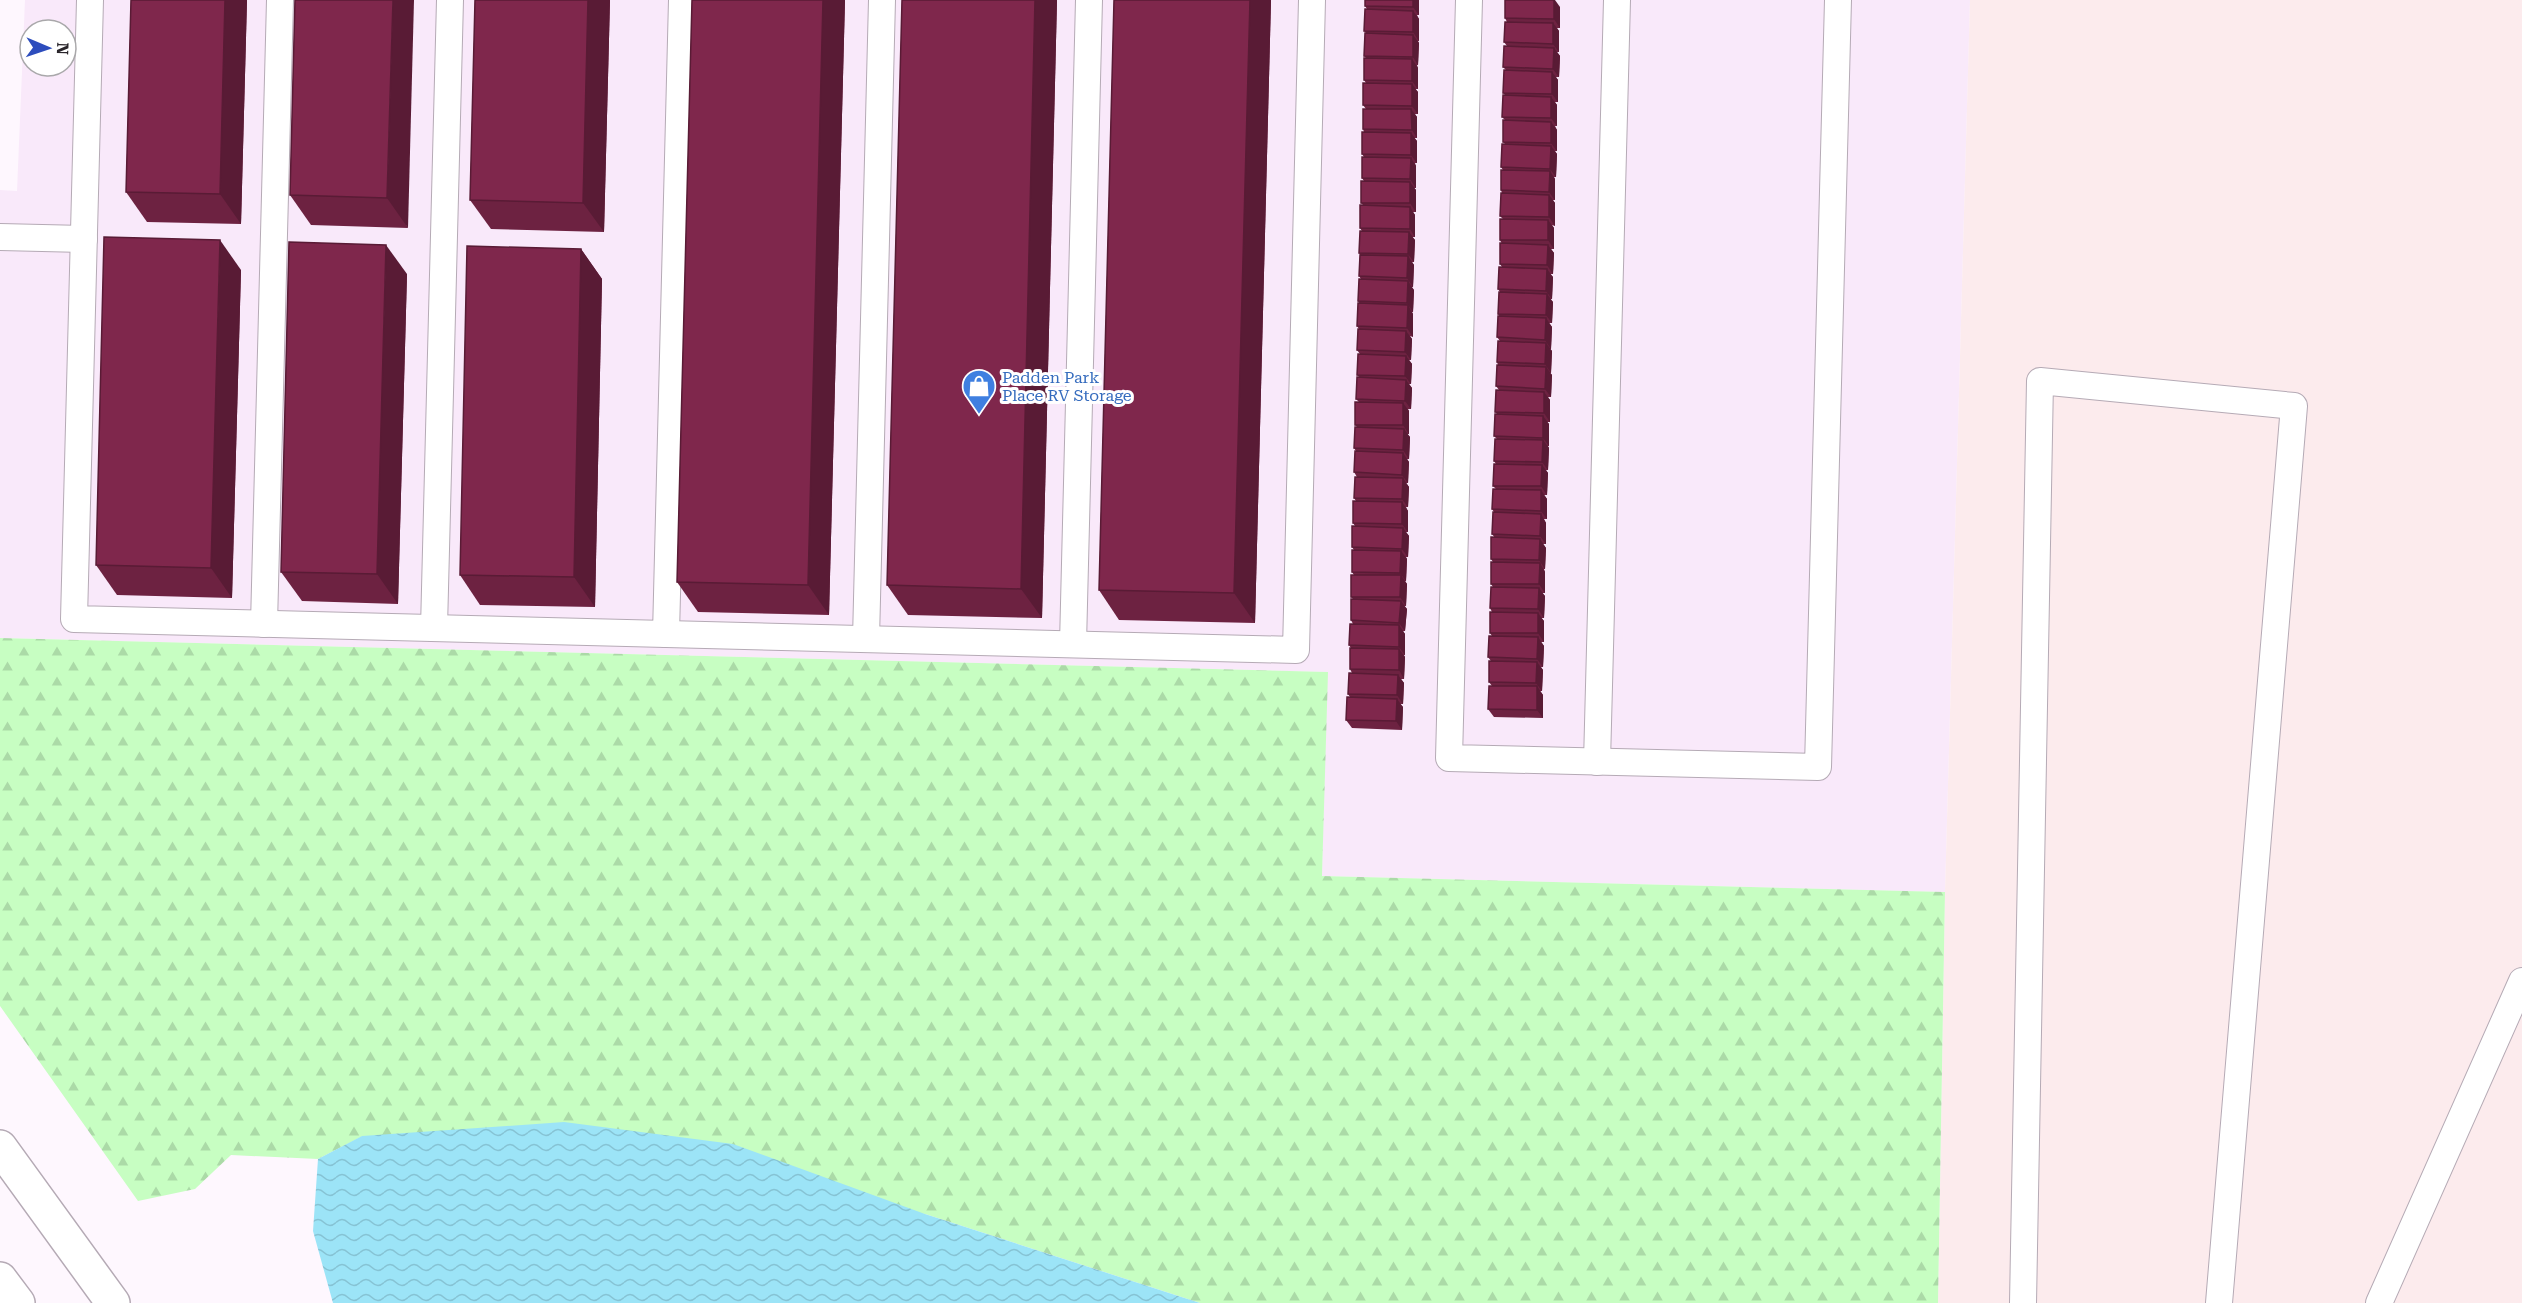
<svg xmlns="http://www.w3.org/2000/svg" width="2522" height="1303" font-family="'Roboto Serif',serif">
<style>
.built{fill:#f9e9fa;fill-rule:evenodd}
.industrial{fill:#fcebed}
.forest{fill:url(#forest-firs)}
.water{fill:url(#water-waves)}
.lines{fill:none;stroke-linecap:round;stroke-linejoin:round}
.service-casing{stroke:#b5aab5;stroke-width:28}
.primary-casing{stroke:#b5aab5;stroke-width:36}
.service{stroke:#fff;stroke-width:26}
.primary{stroke:#fff;stroke-width:33}
.wall{fill:#6d2241}
.shaded-wall{fill:#591b35}
.building{fill:#7f274c;stroke:#591b35;stroke-width:1.5}
.labels{text-anchor:middle;dominant-baseline:central;stroke-width:6;stroke-linejoin:round;paint-order:stroke}
.shop-label{font-size:16px;fill:#366cbe;stroke:#fff;text-anchor:start}
</style>
<defs>
<pattern id="forest-firs" width="22" height="20" patternUnits="userSpaceOnUse" patternTransform="scale(1.5)"><rect width="22" height="20" fill="#c7fec2"/><path d="M5 1l3.5 6h-7zM16 11l3.5 6h-7z" fill="#abdaa7"/></pattern>
<pattern id="water-waves" width="16" height="10" patternUnits="userSpaceOnUse" patternTransform="scale(1.5)"><rect width="16" height="10" fill="#9ce4f7"/><path d="M0 5q4-4 8 0t8 0" fill="none" stroke="#86c3d4"/></pattern>
</defs>
<rect width="100%" height="100%" fill="#fef7fe"/>
<!-- built -->
<path class="built" d="M25,0H1970L1945,892L1322,876L1327,672L0,638V190L17,191ZM30,30H66V66H30Z"/>
<!-- industrial -->
<polygon class="industrial" points="1970,0 2522,0 2522,1303 1938,1303 1945,892"/>
<!-- forest -->
<polygon class="forest" points="0,638 1328,672 1322,876 1945,892 1938,1303 1200,1303 925,1214 363,1136 318,1159 231,1155 195,1189 138,1201 0,1006"/>
<!-- water -->
<polygon class="water" points="564,1122 733,1144 925,1214 1200,1303 333,1303 313,1231 318,1159 362,1136"/>
<g class="lines">
<!-- service casing -->
<g class="service-casing">
<g id="service">
<polyline points="90,0 74,619 666,634 682,0"/>
<polyline points="1469,0 1449,758 1818,767 1838,0"/>
<polyline points="0,237 84,239"/>
<polyline points="264,624 280,0"/>
<polyline points="434,628 450,0"/>
<polyline points="666,634 1296,650 1312,0"/>
<polyline points="866,639 882,0"/>
<polyline points="1073,644 1089,0"/>
<polyline points="1597,762 1617,0"/>
<polyline points="2023,1303 2040,381 2294,406 2219,1303"/>
<polyline points="2379,1303 2522,981"/>
</g>
</g>
<!-- primary casing -->
<g class="primary-casing">
<g id="primary">
<polyline points="0,1147 113,1303"/>
<polyline points="0,1279 18,1303"/>
</g>
</g>
<!-- service -->
<use href="#service" class="service"/>
<!-- primary -->
<use href="#primary" class="primary"/>
</g>
<!-- wall -->
<g class="wall">
<polygon points="131,0 247,0 241,224 147,222 126,192"/>
<polygon points="295,0 408,228 311,225 290,195"/>
<polygon points="475,0 610,0 604,232 491,229 470,200"/>
<polygon points="692,0 845,0 829,615 698,612 677,582"/>
<polygon points="902,0 1057,0 1042,618 908,615 887,585"/>
<polygon points="1114,0 1271,0 1255,623 1119,620 1099,590"/>
<polygon points="1365,0 1419,0 1419,15 1417,15 1419,19 1419,41 1418,41 1419,43 1418,65 1417,65 1418,68 1418,89 1415,89 1418,92 1418,114 1415,114 1417,117 1417,138 1414,138 1417,141 1417,163 1415,163 1416,166 1416,188 1414,188 1416,190 1416,212 1413,212 1415,215 1415,237 1412,237 1415,240 1414,262 1412,262 1414,265 1413,287 1411,287 1414,290 1413,312 1412,312 1413,314 1413,337 1410,336 1412,339 1411,360 1409,360 1412,364 1411,384 1409,384 1412,388 1411,409 1408,409 1409,411 1409,434 1407,434 1410,437 1409,459 1407,459 1409,462 1408,483 1406,483 1409,487 1408,507 1406,507 1408,511 1408,532 1406,532 1409,536 1408,557 1406,557 1407,559 1406,581 1405,581 1407,584 1406,606 1404,606 1407,609 1405,631 1403,631 1405,634 1405,655 1404,655 1405,657 1404,679 1401,679 1404,683 1403,704 1400,704 1403,707 1402,730 1352,728 1346,720 1350,697 1348,694 1352,673 1350,669 1351,648 1349,645 1353,624 1351,620 1353,599 1351,597 1354,575 1352,572 1354,550 1352,547 1355,526 1353,523 1356,501 1354,498 1357,477 1354,472 1356,451 1354,448 1357,427 1355,425 1359,402 1356,399 1359,377 1357,375 1360,354 1357,350 1359,329 1357,326 1359,303 1358,301 1361,279 1359,276 1360,255 1359,253 1362,231 1360,228 1363,205 1361,203 1364,181 1362,178 1364,157 1362,154 1364,132 1363,129 1366,109 1363,105 1366,83 1364,80 1366,58 1364,56 1366,33 1364,31 1367,9 1365,6"/>
<polygon points="1560,7 1560,28 1557,28 1559,31 1559,52 1557,52 1560,56 1559,77 1556,77 1558,80 1558,102 1555,102 1557,105 1557,126 1555,126 1557,130 1557,151 1555,151 1557,154 1556,177 1554,177 1555,179 1555,200 1553,200 1555,203 1555,226 1552,225 1554,228 1554,249 1551,249 1554,253 1553,274 1550,274 1553,277 1552,299 1550,299 1553,302 1552,323 1549,323 1552,327 1551,349 1550,349 1552,351 1551,373 1550,373 1552,375 1551,397 1548,397 1550,400 1550,422 1547,422 1549,424 1549,446 1548,446 1549,448 1548,470 1546,470 1548,473 1547,495 1544,495 1547,499 1547,519 1544,519 1546,523 1546,544 1543,544 1546,548 1545,569 1544,569 1545,572 1545,593 1542,593 1545,596 1544,618 1541,618 1544,621 1544,642 1541,642 1544,646 1543,667 1541,667 1543,670 1542,691 1540,691 1543,695 1543,718 1494,717 1488,709 1492,686 1489,682 1491,661 1488,657 1492,636 1490,633 1492,612 1490,608 1493,587 1491,584 1493,562 1491,559 1495,538 1492,534 1494,512 1492,509 1496,489 1493,486 1496,464 1494,461 1497,439 1494,436 1497,414 1495,412 1499,390 1496,386 1498,365 1497,362 1500,341 1497,337 1499,316 1498,314 1500,292 1498,289 1502,267 1500,264 1502,244 1500,240 1503,219 1500,216 1502,193 1501,190 1503,170 1501,167 1505,144 1503,142 1505,120 1502,117 1505,95 1503,93 1506,70 1503,67 1507,46 1504,42 1507,22 1505,18"/>
<polygon points="581,249 602,279 595,607 480,605 460,575"/>
<polygon points="241,270 232,598 117,595 96,565"/>
<polygon points="407,274 398,604 302,601 281,572"/>
</g>
<!-- shaded-wall -->
<g class="shaded-wall">
<polygon points="225,0 247,0 241,224 220,194"/>
<polygon points="393,0 414,0 408,228 387,198"/>
<polygon points="588,0 610,0 604,232 583,203"/>
<polygon points="823,0 845,0 829,615 808,585"/>
<polygon points="1035,0 1057,0 1042,618 1021,589"/>
<polygon points="1250,0 1271,0 1255,623 1234,593"/>
<polygon points="1413,0 1419,0 1419,15 1413,7"/>
<polygon points="1554,0 1555,0 1560,7 1560,28 1554,19"/>
<polygon points="1413,11 1419,19 1419,41 1413,32"/>
<polygon points="1553,23 1559,31 1559,52 1553,44"/>
<polygon points="1413,35 1419,43 1418,65 1413,57"/>
<polygon points="1554,48 1560,56 1559,77 1553,69"/>
<polygon points="1412,59 1418,68 1418,89 1412,81"/>
<polygon points="1552,72 1558,80 1558,102 1552,94"/>
<polygon points="1412,84 1418,92 1418,114 1412,106"/>
<polygon points="1551,97 1557,105 1557,126 1551,118"/>
<polygon points="1411,109 1417,117 1417,138 1412,130"/>
<polygon points="1551,122 1557,130 1557,151 1551,143"/>
<polygon points="1411,133 1417,141 1417,163 1411,155"/>
<polygon points="1551,146 1557,154 1556,177 1550,169"/>
<polygon points="1411,158 1416,166 1416,188 1410,179"/>
<polygon points="1550,171 1555,179 1555,200 1549,192"/>
<polygon points="1410,182 1416,190 1416,212 1410,203"/>
<polygon points="1549,195 1555,203 1555,226 1549,217"/>
<polygon points="1410,207 1415,215 1415,237 1410,229"/>
<polygon points="1548,220 1554,228 1554,249 1548,240"/>
<polygon points="1409,232 1415,240 1414,262 1408,254"/>
<polygon points="220,240 241,270 232,598 211,568"/>
<polygon points="386,245 407,274 398,604 377,574"/>
<polygon points="1548,245 1554,253 1553,274 1547,265"/>
<polygon points="581,249 602,279 595,607 574,577"/>
<polygon points="1408,256 1414,265 1413,287 1407,278"/>
<polygon points="1547,269 1553,277 1552,299 1546,291"/>
<polygon points="1408,281 1414,290 1413,312 1407,303"/>
<polygon points="1547,294 1553,302 1552,323 1546,315"/>
<polygon points="1408,305 1413,314 1413,337 1407,328"/>
<polygon points="1546,318 1552,327 1551,349 1545,340"/>
<polygon points="1406,331 1412,339 1411,360 1405,352"/>
<polygon points="1546,343 1552,351 1551,373 1545,364"/>
<polygon points="1406,356 1412,364 1411,384 1405,376"/>
<polygon points="1546,367 1552,375 1551,397 1545,389"/>
<polygon points="1406,380 1412,388 1411,409 1405,401"/>
<polygon points="1544,392 1550,400 1550,422 1544,413"/>
<polygon points="1403,403 1409,411 1409,434 1403,425"/>
<polygon points="1543,416 1549,424 1549,446 1543,438"/>
<polygon points="1404,429 1410,437 1409,459 1403,450"/>
<polygon points="1543,440 1549,448 1548,470 1542,462"/>
<polygon points="1403,453 1409,462 1408,483 1402,475"/>
<polygon points="1542,465 1548,473 1547,495 1541,486"/>
<polygon points="1403,478 1409,487 1408,507 1402,499"/>
<polygon points="1541,490 1547,499 1547,519 1541,511"/>
<polygon points="1402,502 1408,511 1408,532 1402,524"/>
<polygon points="1541,514 1546,523 1546,544 1540,536"/>
<polygon points="1403,528 1409,536 1408,557 1402,549"/>
<polygon points="1540,539 1546,548 1545,569 1539,560"/>
<polygon points="1401,551 1407,559 1406,581 1400,573"/>
<polygon points="1540,563 1545,572 1545,593 1539,584"/>
<polygon points="1401,575 1407,584 1406,606 1400,597"/>
<polygon points="1539,588 1545,596 1544,618 1538,609"/>
<polygon points="1401,601 1407,609 1405,631 1399,623"/>
<polygon points="1538,613 1544,621 1544,642 1538,633"/>
<polygon points="1399,625 1405,634 1405,655 1399,647"/>
<polygon points="1538,637 1544,646 1543,667 1537,659"/>
<polygon points="1399,649 1405,657 1404,679 1399,670"/>
<polygon points="1537,662 1543,670 1542,691 1536,683"/>
<polygon points="1398,675 1404,683 1403,704 1397,695"/>
<polygon points="1537,686 1543,695 1543,718 1537,710"/>
<polygon points="1397,699 1403,707 1402,730 1396,721"/>
</g>
<!-- building -->
<g class="building">
<polygon points="131,0 225,0 220,194 126,192"/>
<polygon points="295,0 393,0 387,198 290,195"/>
<polygon points="475,0 588,0 583,203 470,200"/>
<polygon points="692,0 823,0 808,585 677,582"/>
<polygon points="902,0 1035,0 1021,589 887,585"/>
<polygon points="1114,0 1250,0 1234,593 1099,590"/>
<polygon points="1365,0 1413,0 1413,7 1365,6"/>
<polygon points="1505,0 1554,0 1554,19 1505,18"/>
<polygon points="1365,9 1413,11 1413,32 1364,31"/>
<polygon points="1505,22 1553,23 1553,44 1504,42"/>
<polygon points="1365,33 1413,35 1413,57 1364,56"/>
<polygon points="1504,46 1554,48 1553,69 1503,67"/>
<polygon points="1364,58 1412,59 1412,81 1364,80"/>
<polygon points="1504,70 1552,72 1552,94 1503,93"/>
<polygon points="1363,83 1412,84 1412,106 1363,105"/>
<polygon points="1503,95 1551,97 1551,118 1502,117"/>
<polygon points="1363,109 1411,109 1412,130 1363,129"/>
<polygon points="1503,120 1551,122 1551,143 1503,142"/>
<polygon points="1362,132 1411,133 1411,155 1362,154"/>
<polygon points="1502,144 1551,146 1550,169 1501,167"/>
<polygon points="1362,157 1411,158 1410,179 1362,178"/>
<polygon points="1501,170 1550,171 1549,192 1501,190"/>
<polygon points="1361,181 1410,182 1410,203 1361,203"/>
<polygon points="1501,193 1549,195 1549,217 1500,216"/>
<polygon points="1360,205 1410,207 1410,229 1360,228"/>
<polygon points="1500,219 1548,220 1548,240 1500,240"/>
<polygon points="1360,231 1409,232 1408,254 1359,253"/>
<polygon points="104,237 220,240 211,568 96,565"/>
<polygon points="289,242 386,245 377,574 281,572"/>
<polygon points="1500,243 1548,245 1547,265 1500,264"/>
<polygon points="467,246 581,249 574,577 460,575"/>
<polygon points="1360,255 1408,256 1407,278 1359,276"/>
<polygon points="1499,267 1547,269 1546,291 1498,289"/>
<polygon points="1359,279 1408,281 1407,303 1358,301"/>
<polygon points="1499,292 1547,294 1546,315 1498,314"/>
<polygon points="1358,303 1408,305 1407,328 1357,326"/>
<polygon points="1498,316 1546,318 1545,340 1497,337"/>
<polygon points="1358,329 1406,331 1405,352 1357,350"/>
<polygon points="1498,341 1546,343 1545,364 1497,362"/>
<polygon points="1358,354 1406,356 1405,376 1357,375"/>
<polygon points="1497,365 1546,367 1545,389 1496,386"/>
<polygon points="1357,377 1406,380 1405,401 1356,399"/>
<polygon points="1496,390 1544,392 1544,413 1495,412"/>
<polygon points="1355,402 1403,403 1403,425 1355,425"/>
<polygon points="1495,414 1543,416 1543,438 1494,436"/>
<polygon points="1355,427 1404,429 1403,450 1354,448"/>
<polygon points="1495,439 1543,440 1542,462 1494,461"/>
<polygon points="1355,451 1403,453 1402,475 1354,472"/>
<polygon points="1494,464 1542,465 1541,486 1493,486"/>
<polygon points="1355,477 1403,478 1402,499 1354,498"/>
<polygon points="1493,489 1541,490 1541,511 1492,509"/>
<polygon points="1353,501 1402,502 1402,524 1353,523"/>
<polygon points="1493,512 1541,514 1540,536 1492,534"/>
<polygon points="1352,526 1403,528 1402,549 1352,547"/>
<polygon points="1491,537 1540,539 1539,560 1491,559"/>
<polygon points="1352,550 1401,551 1400,573 1352,572"/>
<polygon points="1491,562 1540,563 1539,584 1491,584"/>
<polygon points="1351,575 1401,575 1400,597 1351,597"/>
<polygon points="1491,587 1539,588 1538,609 1490,608"/>
<polygon points="1351,599 1401,601 1399,623 1351,620"/>
<polygon points="1490,612 1538,613 1538,633 1490,633"/>
<polygon points="1350,624 1399,625 1399,647 1349,645"/>
<polygon points="1489,636 1538,637 1537,659 1488,657"/>
<polygon points="1350,648 1399,649 1399,670 1350,669"/>
<polygon points="1489,661 1537,662 1536,683 1489,682"/>
<polygon points="1349,673 1398,675 1397,695 1348,694"/>
<polygon points="1489,686 1537,686 1537,710 1488,709"/>
<polygon points="1347,697 1397,699 1396,721 1346,720"/>
</g>
<!-- icons -->
<defs>
<g id="shop-pin" transform="scale(1.725)"><path d="M0 17L-7.5 6A9.5 9.5 0 1 1 7.5 6Z" fill="#3f7fe0" stroke="#fff"/><path d="M-5-2.5h2.3a2.7 3.5 0 0 1 5.4 0H5L5.5 6h-11ZM-1.5-2.5h3a1.5 2.3 0 0 0-3 0Z" fill="#fff"/></g>
</defs>
<g fill-rule="evenodd">
<use href="#shop-pin" x="979" y="386"/>
</g>
<g class="labels">
<!-- shop labels -->
<g class="shop-label">
<text x="1002" y="377">Padden Park<tspan x="1002" dy="18">Place RV Storage</tspan></text>
</g>
</g>
<!-- north arrow -->
<g transform="translate(48 48) rotate(92)"><circle r="28" fill="#ffffff" stroke="#a9a8aa" stroke-width="1.5"/>
<path d="M0-4.5L10 22L0 15L-10 22Z" fill="#2d4dbd"/>
<text y="-9" font-size="16" font-weight="bold" text-anchor="middle" fill="#29252a">N</text>
</g>
</svg>
